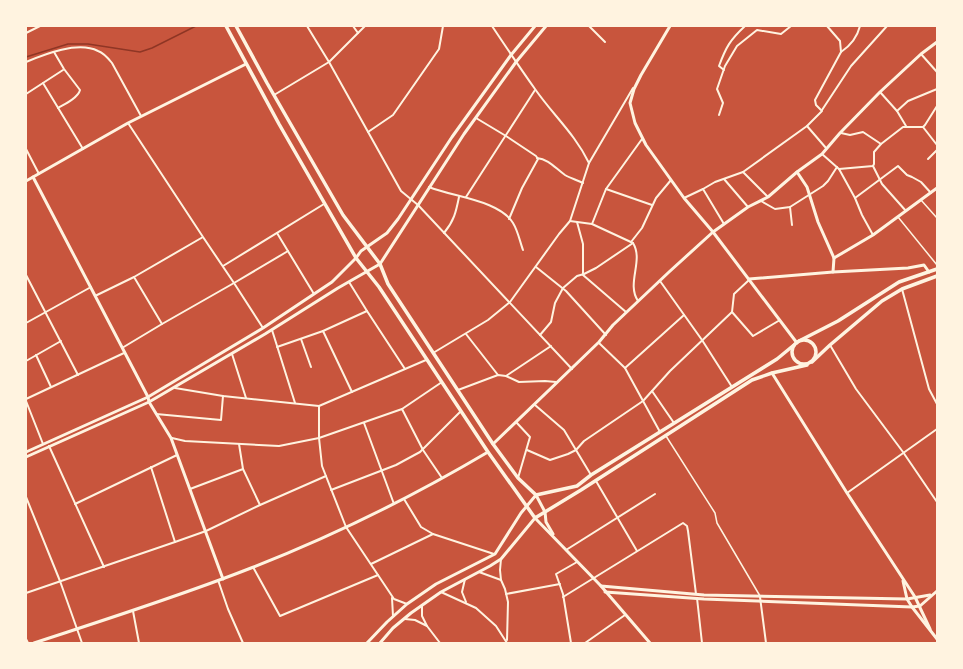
<svg xmlns="http://www.w3.org/2000/svg" width="963" height="669" font-family="Helvetica,sans-serif">
<style>
.lines{fill:none;stroke-linecap:round;stroke-linejoin:round}
.stream{stroke:#8f3625;stroke-width:1.5}
.pedestrian{stroke:#fff3e0;stroke-width:1.5}
.minor{stroke:#fff3e0;stroke-width:2}
.tertiary{stroke:#fff3e0;stroke-width:3}
.secondary{stroke:#fff3e0;stroke-width:3}
.primary{stroke:#fff3e0;stroke-width:3.5}
</style>
<rect width="100%" height="100%" fill="#c8553d"/>
<g class="lines">
<!-- stream -->
<polyline class="stream" points="26,57 68,44 88,44 140,52 152,48 196,26"/>
<!-- pedestrian -->
<g class="pedestrian">
<polyline points="921,200 937,218"/>
<polyline points="898,217 937,265"/>
<polyline points="666,436 715,513 717,523 760,596"/>
</g>
<!-- minor -->
<g class="minor">
<polyline points="307,26 329,62 401,191 418,205 572,369"/>
<polyline points="353,26 358,33"/>
<polyline points="589,26 605,42"/>
<polyline points="26,33 40,26"/>
<path d="M54,52L64,69L80,90C78,98 65,104 58,108"/>
<path d="M841,52C850,46 857,38 860,26"/>
<polyline points="921,54 937,72"/>
<path d="M26,62C45,54 78,41 98,51C104,53 108,58 112,63L141,116"/>
<path d="M724,70L719,66C726,47 730,40 745,26"/>
<polyline points="43,83 83,149"/>
<polyline points="880,92 897,111 906,126"/>
<polyline points="937,92 937,103"/>
<polyline points="26,94 63,70"/>
<polyline points="274,95 329,62 365,26"/>
<polyline points="822,110 851,66 887,26"/>
<polyline points="897,111 908,101 937,89"/>
<polyline points="719,115 723,103 717,89 725,66 737,46 757,30 781,34 791,26"/>
<polyline points="476,118 506,136 536,156 538,159 522,188 509,219"/>
<polyline points="128,123 203,237 134,277 162,324 234,283 203,237"/>
<polyline points="807,126 822,111 816,105 815,100 841,52 840,41 827,26"/>
<polyline points="923,127 937,145"/>
<polyline points="368,132 393,115 439,49 443,26"/>
<polyline points="841,133 850,135 863,132 881,144"/>
<polyline points="26,149 39,174"/>
<polyline points="822,154 839,169 855,198 862,215 873,235"/>
<path d="M537,158C549,159 556,169 565,175C570,178 577,180 583,183"/>
<polyline points="928,159 937,150"/>
<polyline points="589,163 633,88"/>
<polyline points="873,166 882,184 906,211"/>
<polyline points="839,169 873,166 874,164 874,152 881,144 903,127 923,127 925,125 937,106"/>
<polyline points="743,172 768,197"/>
<polyline points="724,179 748,207"/>
<path d="M429,187C453,197 499,200 513,223C518,231 520,242 523,250"/>
<polyline points="606,189 652,205"/>
<polyline points="703,189 724,224"/>
<polyline points="466,197 535,90"/>
<polyline points="684,198 703,189 715,182 743,172 807,126 826,148"/>
<polyline points="855,198 898,166 907,175 912,177 921,182 931,193"/>
<polyline points="761,201 775,209 790,207 823,186 828,181 837,167"/>
<polyline points="790,207 792,225"/>
<path d="M570,221L592,224L633,243C644,261 626,283 638,301"/>
<polyline points="577,222 583,244 583,275 626,312"/>
<polyline points="592,224 606,189 642,139"/>
<polyline points="277,233 314,294"/>
<path d="M444,233C454,221 456,212 459,197"/>
<polyline points="631,242 642,228 656,198 671,180"/>
<polyline points="223,266 324,204"/>
<polyline points="536,267 566,291 606,335"/>
<polyline points="26,275 78,375"/>
<polyline points="660,281 702,340 732,387"/>
<polyline points="902,289 929,389 937,404"/>
<polyline points="95,296 134,277"/>
<polyline points="367,311 405,369"/>
<polyline points="732,312 753,336 780,320"/>
<polyline points="26,323 91,287"/>
<polyline points="263,328 234,283 288,251"/>
<polyline points="272,330 295,403"/>
<polyline points="323,331 367,311 349,282"/>
<polyline points="466,334 498,375"/>
<polyline points="540,335 551,322 555,303 563,288 577,276 584,274 596,268 633,243"/>
<polyline points="301,339 311,367"/>
<polyline points="599,343 625,368 660,432"/>
<polyline points="830,345 856,389 903,452 937,502"/>
<polyline points="277,347 323,331 352,392"/>
<polyline points="122,348 162,324"/>
<path d="M433,353L488,320L510,302L559,234L570,221L589,163C575,134 553,115 535,89C520,68 506,47 492,26"/>
<polyline points="232,354 246,398"/>
<polyline points="36,355 51,387"/>
<polyline points="26,361 61,341"/>
<polyline points="625,368 684,315"/>
<polyline points="506,376 551,346"/>
<polyline points="175,388 223,396 319,406 319,438 322,466 346,527 394,599 407,604"/>
<polyline points="458,390 498,375 506,376 519,382 545,381 556,382"/>
<polyline points="652,391 674,423"/>
<polyline points="26,399 124,353"/>
<polyline points="26,401 43,444"/>
<polyline points="535,405 564,430 591,475"/>
<polyline points="319,406 426,360"/>
<polyline points="402,409 442,382"/>
<polyline points="156,414 221,420 223,396"/>
<polyline points="516,422 530,437 518,478"/>
<polyline points="364,423 394,504"/>
<polyline points="172,438 185,441 279,446 319,438 402,409 423,450 442,478"/>
<polyline points="49,446 104,567"/>
<polyline points="527,450 550,460 568,454 576,450 584,441 643,401 670,371 732,312 734,294 749,280"/>
<polyline points="151,467 175,542"/>
<polyline points="596,481 637,551"/>
<polyline points="190,489 243,469 239,444"/>
<polyline points="331,490 396,465 420,452 461,411"/>
<polyline points="847,493 937,429"/>
<polyline points="26,497 60,581 82,643"/>
<polyline points="404,499 421,527 433,534 494,554"/>
<polyline points="75,504 177,455"/>
<polyline points="260,505 326,476"/>
<polyline points="566,550 655,494"/>
<polyline points="501,559 500,570 501,580 505,589 508,602 507,640"/>
<polyline points="371,564 433,534"/>
<polyline points="253,567 280,616 378,575"/>
<polyline points="479,572 501,580"/>
<polyline points="465,579 462,592 466,602"/>
<polyline points="218,580 228,609 243,643"/>
<polyline points="441,592 476,608 496,626 507,643"/>
<polyline points="26,593 175,542 206,531 260,505 243,469"/>
<polyline points="506,594 560,584"/>
<polyline points="563,597 683,523 687,526 688,531 696,594"/>
<polyline points="760,597 766,643"/>
<polyline points="392,598 393,616"/>
<polyline points="697,598 702,643"/>
<polyline points="133,611 139,643"/>
<polyline points="405,619 415,620 427,626 422,616 422,606"/>
<polyline points="427,626 440,643"/>
<polyline points="26,639 28,643"/>
<polyline points="571,643 563,594 556,574 577,562"/>
<polyline points="585,643 625,615"/>
</g>
<!-- tertiary -->
<g class="tertiary">
<polyline points="670,26 641,75 634,89 630,103 635,123 646,145 684,198 713,232 797,343"/>
<polyline points="797,172 807,187 818,222 834,258 833,272"/>
<polyline points="33,177 148,397 149,402 171,438 223,579"/>
<polyline points="26,181 128,123 246,64"/>
<polyline points="834,258 873,235 937,188"/>
<polyline points="749,279 833,272 908,268 924,265 929,272"/>
<polyline points="772,373 847,493 915,597 930,629"/>
<polyline points="493,444 599,342 613,325 669,272 713,232 748,207 768,197 797,172 822,154 840,133 880,92 921,54 937,42"/>
<polyline points="903,581 907,599 912,607 937,639"/>
<path d="M34,643C107,619 180,596 251,568C333,536 412,497 488,452"/>
</g>
<!-- secondary -->
<g class="secondary">
<polyline points="26,452 148,397 263,328 332,282 356,258 361,251 387,233 398,219 452,137 511,55 535,26"/>
<polyline points="26,457 149,402 265,334 338,288 380,264 464,134 516,62 546,26"/>
<polyline points="601,586 704,595 907,599 930,595"/>
<polyline points="605,592 704,599 912,607 920,606 937,591"/>
<polyline points="367,643 387,622 407,604 436,584 495,554 521,513 536,495 545,512 546,522 553,534"/>
<polyline points="380,643 393,628 411,613 441,592 490,566 501,559 535,518 601,586 650,643"/>
</g>
<!-- primary -->
<g class="primary">
<polyline points="226,26 279,124 356,258 379,287 488,452 535,518 581,490 752,380 772,373 807,365"/>
<polyline points="236,26 267,83 343,215 380,264 388,284 493,444 518,478 536,495 577,486 591,475 777,359 794,345"/>
<circle cx="804" cy="352" r="12"/>
<polyline points="799,341 838,321 899,282 937,269"/>
<polyline points="812,362 830,345 882,301 902,289 937,276"/>
</g>
</g>
<!-- border -->
<rect width="963" height="669" fill="none" stroke="#fff3e0" stroke-width="54"/>
</svg>
